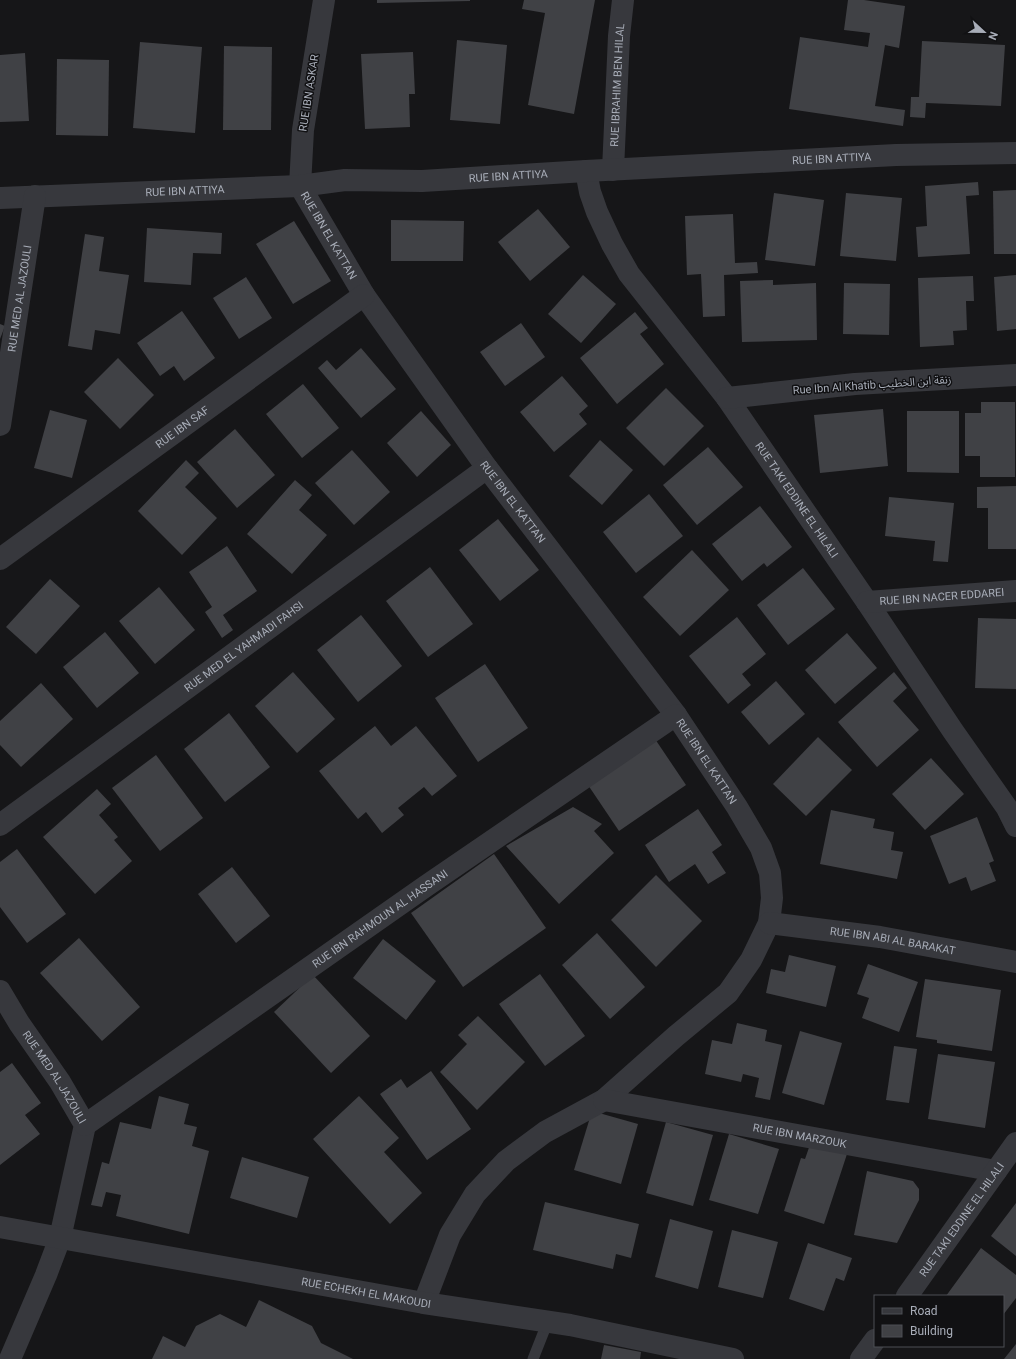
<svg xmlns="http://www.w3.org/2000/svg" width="1016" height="1359" font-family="Roboto,'Noto Sans Arabic',sans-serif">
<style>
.building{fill:#404145}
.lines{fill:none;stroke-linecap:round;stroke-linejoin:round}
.service{stroke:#37383d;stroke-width:11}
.minor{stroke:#37383d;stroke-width:22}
.labels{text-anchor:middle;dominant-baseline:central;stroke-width:3;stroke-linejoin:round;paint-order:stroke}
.street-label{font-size:11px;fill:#a8adb8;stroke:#111113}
</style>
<rect width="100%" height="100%" fill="#161618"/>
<!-- building -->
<g class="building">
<polygon points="377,0 470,0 470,1 377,3"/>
<polygon points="524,0 595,0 574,114 528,105 545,13 522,9"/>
<polygon points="848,0 864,0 905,6 899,48 885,45 875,106 905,110 903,126 789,109 800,37 868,47 870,33 844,30"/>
<polygon points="457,40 507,45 500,124 450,120"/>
<polygon points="922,41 1005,45 1001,106 926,103 925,118 910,117 911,97 919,97"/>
<polygon points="140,42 202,47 195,133 133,128"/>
<polygon points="224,46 272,47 271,130 223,130"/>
<polygon points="413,52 415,94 409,94 410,127 365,129 361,54"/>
<polygon points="25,53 29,121 0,122 0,55"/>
<polygon points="57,59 109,60 108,136 56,135"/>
<polygon points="978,182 979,195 966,196 970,254 918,257 916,227 927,226 925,186"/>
<polygon points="1016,190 1016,254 994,254 993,191"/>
<polygon points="774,193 824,200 815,266 765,260"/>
<polygon points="846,193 902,198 896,261 840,256"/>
<polygon points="538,209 570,247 530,281 498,242"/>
<polygon points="733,214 735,263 757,262 758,273 724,275 725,316 703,317 701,274 687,275 685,216"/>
<polygon points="391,220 464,221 463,261 391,261"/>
<polygon points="294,221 331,281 293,304 256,244"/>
<polygon points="147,228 222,233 221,254 193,253 191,285 144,282"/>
<polygon points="85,234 104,237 99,271 129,275 120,334 95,330 92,350 68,346"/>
<polygon points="583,275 616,304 581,343 548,314"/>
<polygon points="1016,275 1016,329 997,331 994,277"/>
<polygon points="973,276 974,301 966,301 967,330 953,331 954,345 920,347 918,278"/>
<polygon points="246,277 272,318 239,339 213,298"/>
<polygon points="773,280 773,285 816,283 817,340 742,342 740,281"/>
<polygon points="844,283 890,284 889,335 843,334"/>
<polygon points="182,311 215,358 184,381 174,366 160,376 137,343"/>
<polygon points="635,312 648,328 640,334 664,364 617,404 580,358"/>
<polygon points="521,323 545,357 505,386 480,352"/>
<polygon points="0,324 5,326 0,339"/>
<polygon points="361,348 396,389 361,418 318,368 327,360 336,370"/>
<polygon points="118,358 154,395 120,429 84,392"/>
<polygon points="562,376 588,406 579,414 587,424 554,452 520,412"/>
<polygon points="303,384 339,428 302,458 266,414"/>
<polygon points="666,388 704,426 664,466 626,428"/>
<polygon points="981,402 1015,402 1015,477 980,477 980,456 965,456 965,413 981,413"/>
<polygon points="883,409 888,466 820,473 814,415"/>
<polygon points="50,410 87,420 72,478 34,468"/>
<polygon points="421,411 451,445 417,477 387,443"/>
<polygon points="907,411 959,411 959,473 907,472"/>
<polygon points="235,429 275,475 237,508 197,462"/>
<polygon points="600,440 633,470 602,505 569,476"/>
<polygon points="708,447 743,487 697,525 663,485"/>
<polygon points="352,450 390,492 354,525 315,483"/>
<polygon points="186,460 199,473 185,487 217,518 182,555 138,511"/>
<polygon points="295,480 312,495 299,510 327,535 292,574 247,534"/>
<polygon points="1016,486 1016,549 988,549 988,508 977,508 977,487"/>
<polygon points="649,494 683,536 636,573 603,532"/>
<polygon points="889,497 954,503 948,562 933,561 935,541 885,536"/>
<polygon points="760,506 792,547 767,567 764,563 742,581 712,544"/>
<polygon points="498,519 539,570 500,601 459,550"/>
<polygon points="227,546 257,591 223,615 233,630 222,638 205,612 212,607 189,572"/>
<polygon points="692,550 729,590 680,636 643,597"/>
<polygon points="430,567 473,624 428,657 386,601"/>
<polygon points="803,568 835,609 788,645 757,605"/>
<polygon points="50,579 80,606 36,654 6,627"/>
<polygon points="159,587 195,630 155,664 119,621"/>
<polygon points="361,615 402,666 358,702 317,650"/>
<polygon points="737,617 766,654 742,674 751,685 728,704 689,656"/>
<polygon points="978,618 1016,619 1016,689 975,688"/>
<polygon points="105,632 139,673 97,708 63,667"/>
<polygon points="847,633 877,668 835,704 805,670"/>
<polygon points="485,664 528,728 478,762 435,698"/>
<polygon points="293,672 335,719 297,753 255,706"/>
<polygon points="894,672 907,688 893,701 919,730 877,767 838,722"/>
<polygon points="776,681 805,714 769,745 741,712"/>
<polygon points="41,683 73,719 21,767 0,745 0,721"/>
<polygon points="229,713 270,767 225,802 184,749"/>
<polygon points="375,726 391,746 416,726 457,776 432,796 424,787 398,808 404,815 382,833 366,812 358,819 319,771"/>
<polygon points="653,736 686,785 619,831 586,782"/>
<polygon points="818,737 852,770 806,816 773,784"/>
<polygon points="156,755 203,818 160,851 112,788"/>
<polygon points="931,758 964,794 925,830 892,794"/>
<polygon points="97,789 111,804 99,815 118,837 114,840 132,861 95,894 43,837"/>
<polygon points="573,807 602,824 594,831 614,853 559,904 506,846"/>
<polygon points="698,809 722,845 712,852 726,873 708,884 695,864 669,882 645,845"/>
<polygon points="831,810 875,819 873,828 894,832 891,850 903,852 897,879 820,864"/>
<polygon points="977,817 994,861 989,863 996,881 971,891 966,877 949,884 930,836"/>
<polygon points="17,849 66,914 27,943 0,907 0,862"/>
<polygon points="494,854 546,928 463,987 411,913"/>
<polygon points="232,867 270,916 236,943 198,894"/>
<polygon points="656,875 702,921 656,967 611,920"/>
<polygon points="597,933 645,987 610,1019 562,965"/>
<polygon points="79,938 140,1007 102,1041 40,973"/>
<polygon points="383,939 436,981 406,1020 353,978"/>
<polygon points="789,955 836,966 826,1007 766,993 771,969 785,972"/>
<polygon points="868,964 918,982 899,1032 862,1018 869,998 857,994"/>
<polygon points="540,974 585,1036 545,1066 499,1004"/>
<polygon points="313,975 370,1036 331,1073 274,1012"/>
<polygon points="925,979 1001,990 992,1051 937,1043 937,1040 916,1037"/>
<polygon points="478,1016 525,1062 477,1110 440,1072 467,1044 458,1035"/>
<polygon points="737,1023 767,1030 765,1041 782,1045 770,1100 755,1097 759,1078 743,1074 741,1082 705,1074 712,1040 732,1044"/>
<polygon points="800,1031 842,1043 824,1105 782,1093"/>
<polygon points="894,1046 917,1049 909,1103 886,1100"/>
<polygon points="938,1054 995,1062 985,1128 928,1119"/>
<polygon points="12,1063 41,1103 25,1115 40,1134 0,1165 0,1072"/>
<polygon points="431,1071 471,1129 427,1160 380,1094 401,1079 407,1088"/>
<polygon points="159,1096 189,1104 184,1124 197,1127 192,1146 209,1151 189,1234 116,1216 121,1195 106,1192 102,1207 91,1205 102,1162 109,1164 120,1122 151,1129"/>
<polygon points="359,1096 399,1138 384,1152 422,1193 390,1224 313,1139"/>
<polygon points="592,1111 638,1124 621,1184 574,1170"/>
<polygon points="666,1122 713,1135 693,1206 646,1193"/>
<polygon points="729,1134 779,1149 758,1214 709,1200"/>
<polygon points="812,1139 848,1151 824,1224 784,1211 801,1158 805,1159"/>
<polygon points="242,1157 309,1177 297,1218 230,1198"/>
<polygon points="867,1171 913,1181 919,1189 919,1200 897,1243 854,1235"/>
<polygon points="545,1202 639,1224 631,1258 616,1254 613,1269 533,1250"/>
<polygon points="1016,1203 1016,1256 991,1236"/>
<polygon points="670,1219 713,1231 698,1289 655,1277"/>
<polygon points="732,1230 778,1242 763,1298 718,1287"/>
<polygon points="808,1243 852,1258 844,1281 836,1278 824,1311 789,1299"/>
<polygon points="981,1248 1016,1275 1016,1298 1003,1315 1003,1296 946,1296"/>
<polygon points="259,1300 312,1326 321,1343 353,1359 152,1359 163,1336 185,1347 196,1326 220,1314 246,1327"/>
<polygon points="1016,1344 1016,1359 1004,1359"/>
<polygon points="604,1345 641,1352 640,1359 601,1359"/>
</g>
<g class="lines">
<!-- service -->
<polyline class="service" points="533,1359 548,1321"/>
<!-- minor -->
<g class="minor">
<path id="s1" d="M324,0L303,130L300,186L364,295L487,468L676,715L737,807L761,848L770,873L772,898L769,923L751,960L728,993L676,1036L604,1100L545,1132L506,1161L475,1194L450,1235L424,1303"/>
<path id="s2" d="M613,170L619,36L623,0"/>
<path id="s3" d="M586,171L590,192L597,212L612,244L629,274L727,398L867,602L953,731L1007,808L1016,826"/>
<path id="s4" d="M0,198L300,186L345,180L422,181L586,171L896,155L1016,153"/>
<polyline points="727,398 855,384 1016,375"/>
<path id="s5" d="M0,425L35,196"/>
<path id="s6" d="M0,559L364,295"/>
<path id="s7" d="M867,602L1016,591"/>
<path id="s8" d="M0,825L487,468"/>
<path id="s9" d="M769,923L880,937L1016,962"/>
<path id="s10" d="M0,991L19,1023L60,1082L85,1125L60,1238L46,1275L10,1359"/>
<path id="s11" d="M604,1100L996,1171"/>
<path id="s12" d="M85,1125L426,886L676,715"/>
<path id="s13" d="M0,1227L424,1303L570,1325L733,1359"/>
<path id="s14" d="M907,1296L1016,1143"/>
<polyline points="861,1359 875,1340"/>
</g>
</g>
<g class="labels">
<!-- street labels -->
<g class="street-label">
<text stroke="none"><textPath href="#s2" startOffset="85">RUE IBRAHIM BEN HILAL</textPath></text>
<text transform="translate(309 93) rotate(-81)">RUE IBN ASKAR</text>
<text stroke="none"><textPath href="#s4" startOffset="833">RUE IBN ATTIYA</textPath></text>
<text stroke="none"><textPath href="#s4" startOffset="509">RUE IBN ATTIYA</textPath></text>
<text stroke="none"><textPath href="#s4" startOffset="185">RUE IBN ATTIYA</textPath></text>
<text stroke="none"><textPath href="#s1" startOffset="245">RUE IBN EL KATTAN</textPath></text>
<text stroke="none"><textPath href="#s5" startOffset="128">RUE MED AL JAZOULI</textPath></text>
<text transform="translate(872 385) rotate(-4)">Rue Ibn Al Khatib زنقة ابن الخطيب</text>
<text stroke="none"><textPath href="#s6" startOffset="225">RUE IBN SAF</textPath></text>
<text stroke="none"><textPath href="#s3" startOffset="394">RUE TAKI EDDINE EL HILALI</textPath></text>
<text stroke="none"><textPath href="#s1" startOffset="569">RUE IBN EL KATTAN</textPath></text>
<text stroke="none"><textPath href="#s7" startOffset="75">RUE IBN NACER EDDAREI</textPath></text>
<text stroke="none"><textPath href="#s8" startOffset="302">RUE MED EL YAHMADI FAHSI</textPath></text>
<text stroke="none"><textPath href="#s1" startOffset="893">RUE IBN EL KATTAN</textPath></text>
<text stroke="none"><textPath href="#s12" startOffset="360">RUE IBN RAHMOUN AL HASSANI</textPath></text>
<text stroke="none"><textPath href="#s9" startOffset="125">RUE IBN ABI AL BARAKAT</textPath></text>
<text stroke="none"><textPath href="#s10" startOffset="102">RUE MED AL JAZOULI</textPath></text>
<text stroke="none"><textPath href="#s11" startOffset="199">RUE IBN MARZOUK</textPath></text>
<text stroke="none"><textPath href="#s14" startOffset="94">RUE TAKI EDDINE EL HILALI</textPath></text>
<text stroke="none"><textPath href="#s13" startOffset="372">RUE ECHEKH EL MAKOUDI</textPath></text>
</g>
</g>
<!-- legend -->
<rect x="874" y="1295" width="130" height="52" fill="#111113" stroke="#4d4f55"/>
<rect x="882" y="1308" width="20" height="6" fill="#37383d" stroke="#4d4f55"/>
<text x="910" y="1315" font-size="12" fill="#a8adb8">Road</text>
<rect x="882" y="1325" width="20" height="12" fill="#404145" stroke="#4d4f55"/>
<text x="910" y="1335" font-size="12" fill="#a8adb8">Building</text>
<!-- north arrow -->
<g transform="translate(984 32) rotate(112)" stroke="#111113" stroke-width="3" paint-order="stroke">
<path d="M0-3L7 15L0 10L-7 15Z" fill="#a8adb8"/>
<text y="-6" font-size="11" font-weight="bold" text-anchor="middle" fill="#a8adb8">N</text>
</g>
</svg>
